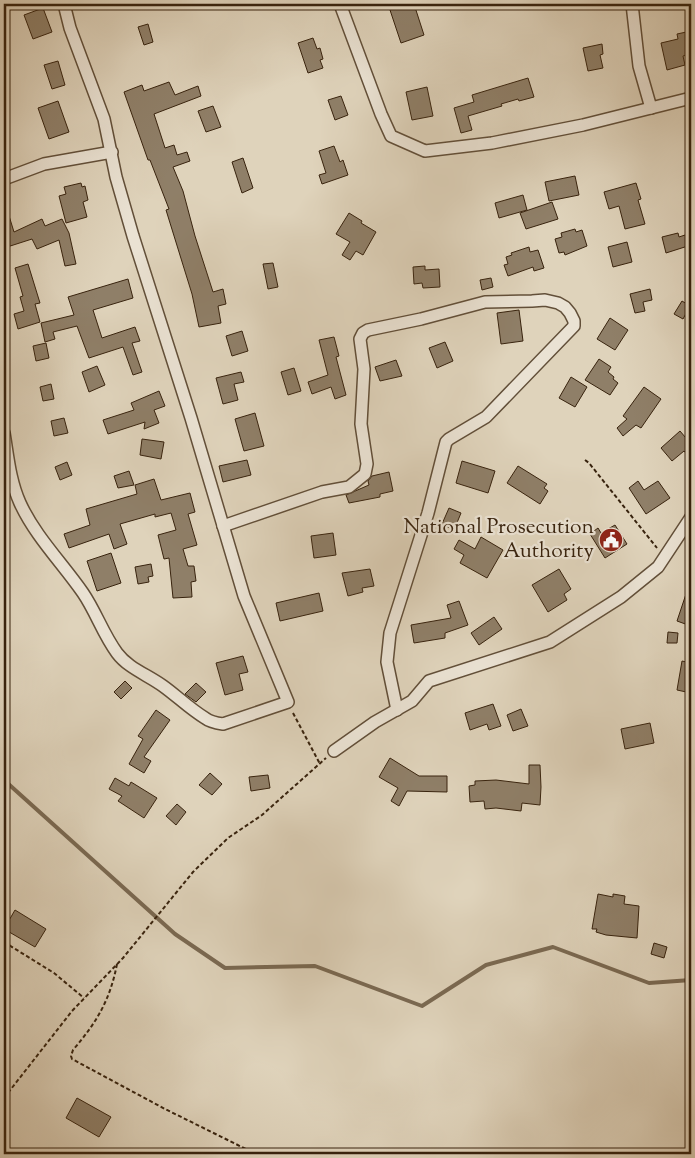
<svg xmlns="http://www.w3.org/2000/svg" width="695" height="1158" font-family="'Sorts Mill Goudy',serif">
<style>
.lines{fill:none;stroke-linecap:round;stroke-linejoin:round}
.stream{stroke:#7a6952;stroke-width:4}
.building{fill:#8f7f68;stroke:#38230e}
.street-casing{stroke:#624f39;stroke-width:14}
.path{stroke:#38230e;stroke-width:2;stroke-dasharray:4 2.5;stroke-linecap:butt}
.street{stroke:#eae2d3;stroke-width:11}
.labels{text-anchor:middle;dominant-baseline:central;stroke-width:4.5;stroke-linejoin:round;paint-order:stroke}
.poi-label{font-size:21px;fill:#38230e;stroke:#eae2d3;text-anchor:end}
</style>
<rect width="100%" height="100%" fill="#dfd3bb"/>
<filter id="stains"><feTurbulence type="fractalNoise" baseFrequency=".004" numOctaves="4"/><feColorMatrix values="0 0 0 0 .2 0 0 0 0 .09 0 0 0 0 .02 0 0 0 .5 -.17"/></filter>
<radialGradient id="worn" r=".72"><stop offset=".6" stop-color="#630" stop-opacity="0"/><stop offset="1" stop-color="#630" stop-opacity=".3"/></radialGradient>
<g class="lines">
<!-- stream -->
<polyline class="stream" points="4,780 175,934 225,968 315,966 422,1006 486,965 553,947 649,983 691,980"/>
</g>
<!-- building -->
<g class="building">
<polygon points="409,4 414,4 424,35 401,43 390,10"/>
<polygon points="43,8 52,32 33,39 24,15"/>
<polygon points="148,24 153,42 144,45 138,27"/>
<polygon points="691,31 691,54 683,56 685,65 667,70 661,43 678,39 677,34"/>
<polygon points="313,38 317,49 320,48 323,59 320,60 323,68 308,73 298,43"/>
<polygon points="602,44 603,54 600,55 603,68 588,71 583,48"/>
<polygon points="58,61 65,85 52,89 44,65"/>
<polygon points="528,78 534,97 519,101 518,99 501,104 502,106 468,116 472,130 461,133 454,108 474,102 472,95"/>
<polygon points="169,82 175,95 198,86 201,96 154,114 165,148 174,145 177,155 187,152 190,161 173,167 183,191 195,236 213,292 223,289 226,304 218,306 221,323 199,327 192,294 166,210 169,209 150,160 148,160 124,92 142,85 144,91"/>
<polygon points="427,87 433,116 412,120 406,92"/>
<polygon points="341,96 348,115 335,120 328,100"/>
<polygon points="58,101 69,132 49,139 38,108"/>
<polygon points="213,106 221,127 206,132 198,111"/>
<polygon points="334,146 340,162 343,160 348,175 322,184 319,175 326,173 319,151"/>
<polygon points="243,158 253,188 242,193 232,162"/>
<polygon points="575,176 579,195 549,201 545,182"/>
<polygon points="81,183 82,187 85,186 88,200 83,202 87,217 66,223 59,196 66,194 64,187"/>
<polygon points="636,183 641,199 638,200 645,224 625,229 619,206 609,209 604,192"/>
<polygon points="523,195 527,210 499,218 495,203"/>
<polygon points="552,202 558,219 526,229 520,213"/>
<polygon points="6,206 14,232 42,219 45,226 62,219 69,233 76,264 65,266 59,240 37,249 32,239 4,248 4,207"/>
<polygon points="349,213 362,221 361,223 376,232 363,255 356,251 350,260 342,255 350,242 336,234"/>
<polygon points="575,229 576,232 582,230 587,246 565,255 564,252 559,253 555,239 562,237 561,233"/>
<polygon points="678,233 679,237 691,233 691,245 666,253 662,237"/>
<polygon points="627,242 632,262 613,267 608,247"/>
<polygon points="529,247 530,252 538,250 544,268 534,271 533,267 508,276 504,265 508,264 506,257 512,255 511,253"/>
<polygon points="273,263 278,287 268,289 263,264"/>
<polygon points="28,264 40,303 35,304 40,322 18,329 14,314 24,311 20,297 23,296 15,268"/>
<polygon points="425,266 425,270 439,269 440,287 423,288 422,283 414,284 413,267"/>
<polygon points="491,278 493,287 482,290 480,280"/>
<polygon points="128,279 133,298 93,310 102,338 135,327 140,341 132,343 142,372 133,375 123,347 89,358 77,326 53,332 55,339 45,342 41,323 74,315 68,297"/>
<polygon points="650,289 652,300 643,302 645,311 635,313 630,294"/>
<polygon points="682,301 690,306 683,319 674,314"/>
<polygon points="519,310 523,341 501,344 497,313"/>
<polygon points="610,318 628,330 615,350 597,339"/>
<polygon points="242,331 248,351 232,356 226,336"/>
<polygon points="334,337 339,356 336,357 346,395 335,399 331,387 312,394 308,382 328,375 319,340"/>
<polygon points="445,342 453,361 437,368 429,348"/>
<polygon points="46,343 49,358 36,361 33,346"/>
<polygon points="599,359 611,367 608,372 614,377 613,379 618,383 610,395 585,380"/>
<polygon points="396,360 402,376 380,381 375,367"/>
<polygon points="97,366 105,385 89,392 82,372"/>
<polygon points="294,368 301,391 288,395 281,372"/>
<polygon points="241,372 244,382 234,384 238,400 223,404 216,378"/>
<polygon points="571,377 587,387 575,407 559,398"/>
<polygon points="51,384 54,399 43,401 40,387"/>
<polygon points="644,387 661,399 641,428 636,425 623,436 617,428 627,419 623,416"/>
<polygon points="159,391 165,406 154,410 159,423 144,429 145,422 108,434 103,420 134,410 131,403"/>
<polygon points="255,413 264,446 244,451 235,419"/>
<polygon points="64,418 68,433 54,436 51,421"/>
<polygon points="680,431 691,444 691,459 684,451 672,461 661,448"/>
<polygon points="142,439 164,442 161,459 140,455"/>
<polygon points="247,460 251,475 223,482 219,466"/>
<polygon points="462,461 495,471 488,493 456,483"/>
<polygon points="67,462 72,475 60,480 55,467"/>
<polygon points="518,466 547,484 544,488 548,491 540,504 507,483"/>
<polygon points="129,471 134,485 118,488 114,476"/>
<polygon points="389,472 393,491 380,494 380,497 349,503 346,495 369,485 368,481 372,476"/>
<polygon points="154,479 161,500 190,493 195,512 188,514 197,545 183,549 188,566 194,566 196,581 191,582 192,597 173,598 169,558 164,559 158,535 176,530 171,513 155,517 155,514 120,524 127,544 114,549 109,534 69,548 64,534 90,525 86,509 137,494 135,485"/>
<polygon points="638,481 644,490 658,481 670,498 646,514 629,488"/>
<polygon points="449,508 461,513 454,530 442,524"/>
<polygon points="615,525 627,544 605,558 590,534 598,528 601,533"/>
<polygon points="333,533 336,555 314,558 311,536"/>
<polygon points="481,537 503,550 487,578 460,563 464,555 454,549 459,540 475,549"/>
<polygon points="111,553 121,583 97,591 87,561"/>
<polygon points="151,564 153,576 148,577 149,582 138,584 135,567"/>
<polygon points="370,569 374,586 362,588 363,592 348,596 342,573"/>
<polygon points="559,569 571,589 564,594 567,600 548,612 532,585"/>
<polygon points="690,582 691,582 691,626 677,621"/>
<polygon points="319,593 323,611 280,621 276,603"/>
<polygon points="459,601 468,625 445,633 445,638 414,643 411,625 451,618 447,605"/>
<polygon points="494,617 502,629 479,645 471,633"/>
<polygon points="668,632 678,633 677,643 667,643"/>
<polygon points="243,656 248,672 239,674 243,690 225,695 216,663"/>
<polygon points="682,661 691,663 691,693 677,690"/>
<polygon points="125,681 132,688 121,699 114,692"/>
<polygon points="196,683 206,692 196,702 185,694"/>
<polygon points="493,704 501,726 489,730 487,724 470,730 465,713"/>
<polygon points="521,709 528,726 513,731 507,715"/>
<polygon points="156,710 170,720 144,757 151,761 144,773 129,764 143,739 138,736"/>
<polygon points="650,723 654,743 625,749 621,729"/>
<polygon points="390,758 419,776 447,776 447,792 407,791 399,806 391,801 398,788 379,777"/>
<polygon points="529,765 540,765 541,787 540,805 522,803 521,811 496,808 485,809 484,801 470,802 469,786 475,785 475,781 496,780 529,784"/>
<polygon points="210,773 222,784 212,795 199,785"/>
<polygon points="268,775 270,788 251,791 249,777"/>
<polygon points="115,778 129,786 131,782 157,798 144,818 118,801 122,796 109,789"/>
<polygon points="177,804 186,812 176,825 166,816"/>
<polygon points="598,894 613,897 613,894 625,896 624,904 639,906 637,938 606,935 596,932 597,929 592,929"/>
<polygon points="15,910 46,929 35,947 4,929"/>
<polygon points="654,943 667,947 664,958 651,954"/>
<polygon points="77,1098 111,1117 99,1137 66,1118"/>
</g>
<g class="lines">
<!-- street casing -->
<g class="street-casing">
<g id="street">
<polyline points="340,4 381,114 391,136 425,151 492,143 583,125 691,98"/>
<polyline points="632,4 639,66 651,108"/>
<polyline points="4,179 44,164 112,152"/>
<path d="M4,433C8,457 10,481 20,503C35,536 63,564 83,593C96,612 103,634 117,653C128,668 148,675 163,686C177,696 190,709 205,718C210,722 216,723 223,724L288,702L244,596L191,418L133,236L116,177L104,119L70,28L64,4"/>
<polyline points="223,526 322,492 349,487 365,474 367,464 361,424 364,369 360,339 363,333 368,330 421,319 485,302 532,301 545,300 558,303 565,307 570,313 574,321 574,326 486,417 449,439 446,442 428,513 390,633 387,662 397,710"/>
<polyline points="334,751 375,722 412,701 429,681 550,642 621,597 658,567 691,517"/>
</g>
</g>
<!-- path -->
<g class="path">
<polyline points="585,460 589,463 657,548"/>
<polyline points="293,713 320,764"/>
<polyline points="4,942 54,973 84,998"/>
<path d="M117,964C110,1000 97,1022 73,1050L71,1056L72,1059L165,1109L256,1154"/>
<polyline points="4,1098 72,1011 123,958 193,872 228,838 262,815 326,758"/>
</g>
<!-- street -->
<use href="#street" class="street"/>
</g>
<!-- icons -->
<defs>
<g id="civic-disc" transform="scale(1.25)"><circle r="9.5" fill="#8f2418" stroke="#eae2d3"/><path d="M-.6-6.5H3V-4.5H.6V-3L4-1V1h2V6H-6V1h2V-1L-.6-3ZM-1.2 2.5V6h2.4V2.5Z" fill="#fff"/></g>
</defs>
<g fill-rule="evenodd">
<use href="#civic-disc" x="611" y="540"/>
</g>
<g class="labels">
<!-- poi labels -->
<g class="poi-label">
<text x="594" y="528">National Prosecution<tspan x="594" dy="24">Authority</tspan></text>
</g>
</g>
<!-- margin -->
<rect width="695" height="1158" fill="none" stroke="#dfd3bb" stroke-width="20"/>
<rect x="5" y="5" width="685" height="1148" fill="none" stroke="#38230e" stroke-width="2.5"/>
<rect x="10" y="10" width="675" height="1138" fill="none" stroke="#38230e"/>
<rect width="100%" height="100%" filter="url(#stains)"/>
<rect width="100%" height="100%" fill="url(#worn)"/>
</svg>
